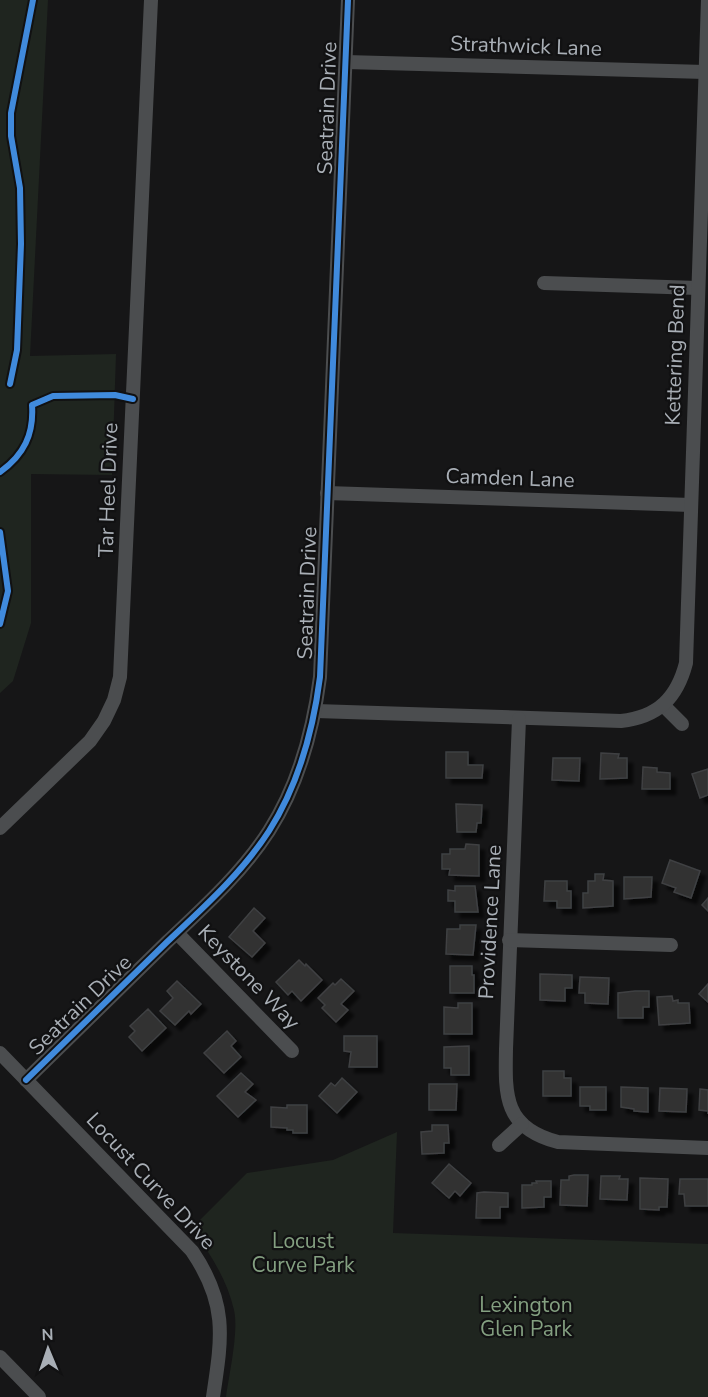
<svg xmlns="http://www.w3.org/2000/svg" width="708" height="1397" font-family="'Nunito Sans',sans-serif">
<style>
.green{fill:#1f251f}
.building{fill:#313132;stroke:#3f4143;stroke-width:1.5;filter:url(#shadow)}
.lines{fill:none;stroke-linecap:round;stroke-linejoin:round}
.street{stroke:#4b4d4f;stroke-width:14}
.cycleway-casing{stroke:#111112;stroke-width:10}
.cycleway{stroke:#408adc;stroke-width:6}
.labels{text-anchor:middle;dominant-baseline:central;stroke-width:4.5;stroke-linejoin:round;paint-order:stroke}
.street-label{font-size:21px;fill:#a9afb6;stroke:#111112}
.park-label{font-size:21px;fill:#84a081;stroke:#111112}
</style>
<defs>
<filter id="shadow"><feDropShadow dx="5.5" dy="5.5" stdDeviation="1.5" flood-color="#0009"/></filter>
</defs>
<rect width="100%" height="100%" fill="#161617"/>
<!-- green -->
<g class="green">
<polygon points="0,0 48,0 30,356 116,354 112,475 31,474 31,623 13,681 0,693"/>
<path d="M397,1132L393,1233L708,1244V1397H226C229,1375 239,1331 234,1310C227,1279 210,1254 192,1228L247,1173L333,1160Z"/>
</g>
<!-- building -->
<g class="building">
<polygon points="446,752 468,752 468,765 483,765 482,778 446,778"/>
<polygon points="601,753 619,754 618,758 627,758 627,778 600,779"/>
<polygon points="553,758 580,758 579,781 552,780"/>
<polygon points="643,767 657,768 657,772 670,773 670,789 642,789"/>
<polygon points="708,769 708,795 700,798 692,774"/>
<polygon points="456,804 482,805 481,823 477,823 476,832 457,832"/>
<polygon points="466,844 479,845 479,876 449,875 450,869 442,869 442,854 450,854 450,849 465,849"/>
<polygon points="670,860 700,871 691,898 674,892 676,888 662,883"/>
<polygon points="595,874 604,874 603,880 613,881 613,906 583,908 583,893 588,893 588,881 595,881"/>
<polygon points="624,877 652,877 651,897 624,899"/>
<polygon points="545,881 567,881 567,891 571,891 571,908 557,908 557,901 544,901"/>
<polygon points="455,886 475,886 478,912 455,912 455,901 448,901 448,890 455,891"/>
<polygon points="708,898 708,911 702,905"/>
<polygon points="254,908 265,918 253,931 265,943 252,957 229,937"/>
<polygon points="460,925 476,925 473,955 446,954 447,929 460,929"/>
<polygon points="299,960 305,966 306,964 322,980 301,1001 292,991 288,995 276,982"/>
<polygon points="450,966 472,966 472,975 474,975 474,993 450,993"/>
<polygon points="540,974 572,975 572,988 565,988 565,1001 540,1000"/>
<polygon points="580,977 609,978 608,1004 585,1003 585,993 579,993"/>
<polygon points="341,979 354,991 341,1004 348,1010 336,1022 322,1008 325,1005 318,998 333,983 335,985"/>
<polygon points="177,981 201,1004 191,1014 189,1011 175,1025 160,1011 173,998 167,991"/>
<polygon points="708,984 708,1002 699,994"/>
<polygon points="635,991 649,991 649,1007 643,1007 643,1018 618,1018 618,993"/>
<polygon points="672,996 673,1001 678,1000 678,1003 689,1003 690,1023 659,1025 657,997"/>
<polygon points="458,1003 472,1003 472,1034 444,1034 444,1007 458,1008"/>
<polygon points="148,1009 166,1028 142,1051 129,1037 135,1031 130,1026"/>
<polygon points="227,1031 236,1041 231,1046 241,1057 224,1073 204,1053"/>
<polygon points="344,1036 377,1036 377,1067 349,1067 351,1052 344,1051"/>
<polygon points="469,1046 469,1075 451,1075 451,1068 444,1068 444,1047"/>
<polygon points="543,1071 564,1071 564,1078 571,1078 571,1096 543,1096"/>
<polygon points="241,1073 253,1084 245,1092 256,1100 238,1117 217,1096"/>
<polygon points="342,1078 357,1092 337,1113 319,1096 331,1083 335,1086"/>
<polygon points="429,1084 457,1084 456,1110 429,1110"/>
<polygon points="580,1087 606,1087 606,1110 590,1110 590,1106 580,1106"/>
<polygon points="621,1087 648,1088 648,1112 634,1111 634,1109 621,1107"/>
<polygon points="660,1088 687,1089 686,1112 659,1111"/>
<polygon points="700,1089 708,1090 708,1114 708,1111 699,1110"/>
<polygon points="287,1105 307,1105 307,1133 293,1133 293,1130 287,1130 287,1128 271,1127 271,1107 287,1108"/>
<polygon points="432,1125 448,1125 449,1143 444,1143 444,1153 422,1154 421,1132 432,1131"/>
<polygon points="449,1164 471,1183 460,1196 455,1191 449,1198 432,1183"/>
<polygon points="574,1175 588,1175 587,1206 560,1205 561,1180 569,1180 569,1176"/>
<polygon points="601,1176 620,1176 619,1179 628,1179 627,1200 600,1199"/>
<polygon points="640,1178 668,1179 667,1207 659,1207 659,1210 640,1209"/>
<polygon points="680,1179 708,1179 708,1206 685,1206 684,1194 679,1194"/>
<polygon points="536,1181 551,1181 551,1197 544,1197 544,1207 522,1208 522,1185 532,1185 532,1183 537,1183"/>
<polygon points="484,1192 508,1193 508,1207 500,1207 500,1218 476,1218 477,1193"/>
</g>
<g class="lines">
<!-- street -->
<g class="street">
<polyline points="346,62 705,72"/>
<polyline points="544,283 698,288"/>
<polyline points="327,493 691,505"/>
<polyline points="663,705 682,724"/>
<path d="M316,711L621,721C658,717 677,698 686,663L708,0"/>
<path d="M519,719L506,1049C505,1096 504,1128 558,1142L708,1148"/>
<polyline points="0,828 90,741 104,721 114,700 120,677 151,0"/>
<polyline points="177,933 292,1051"/>
<polyline points="509,940 671,945"/>
<path d="M0,1053L192,1251C228,1304 222,1337 213,1397"/>
<path d="M26,1080C73,1034 120,988 167,942C203,908 242,873 269,831C299,784 313,731 320,677L348,0"/>
<polyline points="499,1145 522,1124"/>
<polyline points="0,1357 39,1397"/>
</g>
<!-- cycleway casing -->
<g class="cycleway-casing">
<g id="cycleway">
<polyline points="10,384 17,350 21,244 20,188 11,136 11,113 33,0"/>
<path d="M0,472C24,455 34,434 32,405L53,396L115,395L133,399"/>
<polyline points="0,532 8,591 0,624"/>
<path d="M26,1080C73,1034 120,988 167,942C203,908 242,873 269,831C299,784 313,731 320,677L348,0"/>
</g>
</g>
<!-- cycleway -->
<use href="#cycleway" class="cycleway"/>
</g>
<g class="labels">
<!-- street labels -->
<g class="street-label">
<text transform="translate(526 46) rotate(2)">Strathwick Lane</text>
<text transform="translate(327 108) rotate(-88)">Seatrain Drive</text>
<text transform="translate(675 355) rotate(-88)">Kettering Bend</text>
<text transform="translate(510 478) rotate(2)">Camden Lane</text>
<text transform="translate(108 490) rotate(-88)">Tar Heel Drive</text>
<text transform="translate(307 593) rotate(-88)">Seatrain Drive</text>
<text transform="translate(490 922) rotate(-87)">Providence Lane</text>
<text transform="translate(249 977) rotate(46)">Keystone Way</text>
<text transform="translate(80 1005) rotate(-44)">Seatrain Drive</text>
<text transform="translate(151 1181) rotate(47)">Locust Curve Drive</text>
</g>
<!-- park labels -->
<g class="park-label">
<text x="303" y="1241">Locust<tspan x="303" dy="24">Curve Park</tspan></text>
<text x="526" y="1305">Lexington<tspan x="526" dy="24">Glen Park</tspan></text>
</g>
</g>
<!-- north arrow -->
<g transform="translate(48 1349) rotate(358)" stroke="#111112" stroke-width="4.5" paint-order="stroke">
<path d="M0-4.5L10 22L0 15L-10 22Z" fill="#a9afb6"/>
<text y="-9" font-size="16" font-weight="bold" text-anchor="middle" fill="#a9afb6">N</text>
</g>
</svg>
